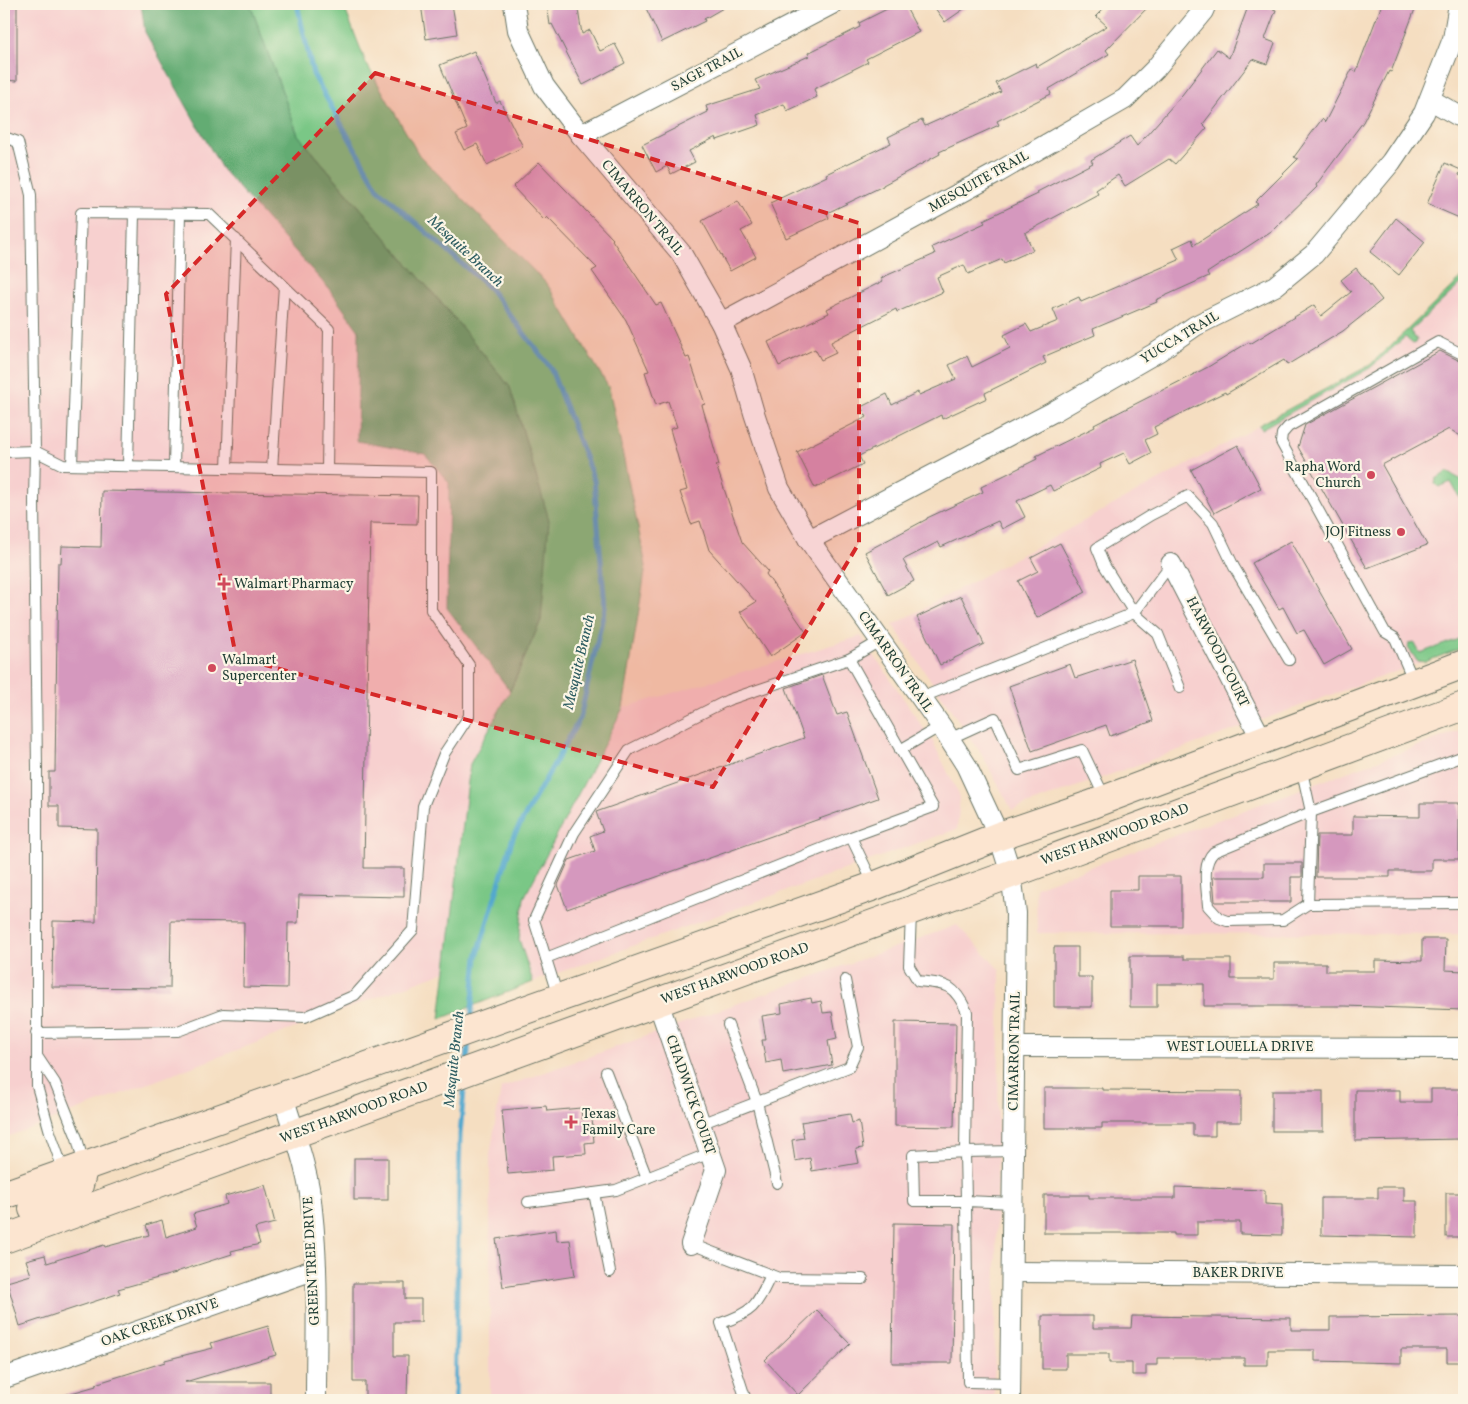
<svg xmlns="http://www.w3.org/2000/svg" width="1468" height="1404" font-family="Vollkorn,serif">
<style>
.built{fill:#f7d0cf}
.green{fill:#7ac786;stroke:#4c825d}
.forest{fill:#63ac73;stroke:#417454}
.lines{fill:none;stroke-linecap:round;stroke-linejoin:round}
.stream{stroke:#52a8ce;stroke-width:5}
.building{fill:#d598be}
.lane-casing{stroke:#6a7565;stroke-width:12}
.street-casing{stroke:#6a7565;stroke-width:22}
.secondary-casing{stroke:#6a7565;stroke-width:30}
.lane{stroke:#fff;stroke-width:10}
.street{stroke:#fff;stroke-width:20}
.secondary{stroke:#fce5d0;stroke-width:28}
.marked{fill:#d62828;fill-opacity:0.2;stroke:#d62828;stroke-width:4;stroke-dasharray:10 6;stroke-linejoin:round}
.poi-dot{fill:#d1495b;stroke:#fcf5e5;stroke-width:2}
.labels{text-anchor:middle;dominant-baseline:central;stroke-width:4.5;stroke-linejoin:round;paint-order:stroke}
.street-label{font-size:14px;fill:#1f3d34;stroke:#fcf5e5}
.poi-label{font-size:14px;fill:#1f3d34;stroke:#fcf5e5;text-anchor:start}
.water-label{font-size:15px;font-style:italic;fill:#2e5d62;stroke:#fcf5e5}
</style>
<rect width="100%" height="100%" fill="#fcf5e5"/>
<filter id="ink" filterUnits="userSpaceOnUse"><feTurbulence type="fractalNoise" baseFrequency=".02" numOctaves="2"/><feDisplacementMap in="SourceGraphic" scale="10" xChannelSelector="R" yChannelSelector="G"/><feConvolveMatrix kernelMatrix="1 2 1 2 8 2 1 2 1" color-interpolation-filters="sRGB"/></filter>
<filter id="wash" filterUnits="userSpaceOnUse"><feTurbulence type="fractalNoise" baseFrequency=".0096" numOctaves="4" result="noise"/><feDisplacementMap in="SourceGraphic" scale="20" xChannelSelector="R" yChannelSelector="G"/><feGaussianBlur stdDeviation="1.12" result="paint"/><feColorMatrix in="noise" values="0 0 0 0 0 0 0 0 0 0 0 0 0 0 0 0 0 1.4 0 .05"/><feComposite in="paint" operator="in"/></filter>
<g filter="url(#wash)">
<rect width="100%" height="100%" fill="#f5dec1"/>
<!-- built -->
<g class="built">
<polygon points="4,4 141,4 145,32 359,331 357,441 425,454 449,483 447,608 510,691 470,764 446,971 4,1138"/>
<polygon points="1464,276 1464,647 1012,810 982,755 893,625 1370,365"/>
<polygon points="861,636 933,742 960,797 957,829 533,982 519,939 524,898 623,708"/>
<polygon points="1464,729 1464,934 1037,933 1036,887"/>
<polygon points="957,925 1000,970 994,1400 490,1400 490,1155 501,1088"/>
</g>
<!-- green -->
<g class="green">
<polygon points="250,4 343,4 366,63 419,155 547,284 609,388 646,566 623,708 524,898 519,939 533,982 440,1019 470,764 510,691 541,620 454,318 298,135"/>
<polygon points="1464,276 1464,281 1410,331 1417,340 1416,343 1413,344 1405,337 1370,368 1261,429 1259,425 1370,365"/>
<polygon points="1447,472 1464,481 1464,506 1451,482 1439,487 1435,484 1436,479"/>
<polygon points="1464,637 1464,647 1425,662 1417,661 1408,647 1409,643 1414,642 1420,653"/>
</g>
<!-- forest -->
<polygon class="forest" points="141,4 250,4 298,135 454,318 510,387 549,520 541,620 510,691 447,608 449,483 425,454 357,441 359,331 329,289 222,169 145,32"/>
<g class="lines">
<!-- stream -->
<g class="stream">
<polyline points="297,4 313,74 378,189 490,289 550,367 594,480 605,607 580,718 513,837 477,957 471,1019"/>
<polyline points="467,1061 469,1040"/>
<polyline points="455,1400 460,1134 465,1080"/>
</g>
</g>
<g id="blocks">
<!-- building -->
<g class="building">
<polygon points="4,4 17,4 17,81 4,80"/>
<polygon points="421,4 452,4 457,34 426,39"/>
<polygon points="547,4 577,4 582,34 590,30 600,51 615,44 625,63 583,85 552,24 550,25"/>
<polygon points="644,4 730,4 704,19 705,21 662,42"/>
<polygon points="897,4 904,4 919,32 866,59 868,62 814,89 817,97 787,111 784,104 757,115 760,125 717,140 716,137 689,151 695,162 671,174 667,166 656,172 642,145 708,112 706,106 760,89 755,80 809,56 808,53 860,27 859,23"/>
<polygon points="932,4 971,4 945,22"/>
<polygon points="1108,4 1151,4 1106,50 1109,54 1049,89 1051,94 997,121 999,125 939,152 940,154 883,185 883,186 827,213 829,218 786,238 770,203 827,176 826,174 891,143 888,137 922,120 925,126 1001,92 996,83 1036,63 1037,67 1107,26 1096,16"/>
<polygon points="1249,4 1260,4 1276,10 1265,39 1275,43 1267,64 1253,59 1203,124 1207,128 1175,164 1169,159 1125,186 1118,175 1096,190 1098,194 1025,233 1033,250 1004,263 1002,259 968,274 964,265 937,277 943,292 897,312 896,309 831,342 836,353 821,360 815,349 779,366 768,342 829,313 827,309 883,281 881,278 935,254 932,247 985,223 983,220 1038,194 1037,192 1093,163 1091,160 1130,136 1137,146 1182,95 1217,49 1229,58"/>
<polygon points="1382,4 1417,4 1391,72 1389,71 1363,122 1316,185 1317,187 1273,230 1207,273 1209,276 1156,300 1157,302 1093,329 1095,335 1043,357 1046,363 985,393 987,398 942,419 941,415 859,456 863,464 815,488 797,452 867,417 861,407 887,394 892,405 918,392 919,395 956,379 949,365 967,356 972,367 1010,348 1004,335 1026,324 1031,332 1058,321 1053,309 1079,297 1081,302 1179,260 1173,248 1192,239 1194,245 1258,204 1255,202 1298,159 1294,157 1322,119 1325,122 1352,69 1356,72"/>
<polygon points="474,51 496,103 500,101 523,147 487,165 477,144 464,150 456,134 467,129 440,65"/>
<polygon points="539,162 613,239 612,240 656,305 661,303 686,358 689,357 705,404 702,405 719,465 716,465 742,542 768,571 766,574 806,632 770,657 740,612 756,602 709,550 700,521 691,524 680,492 687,490 670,429 677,427 668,401 656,405 645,372 649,371 626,320 592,271 597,268 547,217 544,220 513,187"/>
<polygon points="1445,163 1461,170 1459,175 1464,177 1464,220 1427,204"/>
<polygon points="738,201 752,225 741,231 756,257 730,271 702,221"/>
<polygon points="1396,218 1425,242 1399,275 1370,252"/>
<polygon points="1356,268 1382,300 1343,331 1287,365 1284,360 1226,394 1225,392 1154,427 1157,434 1145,440 1151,453 1130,464 1124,453 1100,464 1101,468 1053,491 1050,485 1017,501 1025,517 1002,529 998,521 941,547 938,542 903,560 914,581 888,595 865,552 927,519 927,518 983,492 981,487 1037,459 1036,456 1095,427 1094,425 1208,367 1249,342 1250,344 1314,305 1321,316 1351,292 1341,280"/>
<polygon points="1440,351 1464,363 1464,438 1449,429 1382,465 1427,545 1367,568 1298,447 1305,425"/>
<polygon points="1238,445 1261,488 1214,513 1191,470"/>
<polygon points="102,491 418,496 417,524 370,523 364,868 404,868 404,897 299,895 298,923 288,923 287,988 243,987 244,922 171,921 170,988 52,987 53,921 96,922 97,829 59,828 59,806 49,806 49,772 55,772 58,563 61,563 62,546 101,547"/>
<polygon points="1291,541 1352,649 1324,665 1304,630 1297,633 1283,607 1279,609 1252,563"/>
<polygon points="1060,543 1086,592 1037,618 1018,581 1038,571 1031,558"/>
<polygon points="961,596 984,644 940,665 917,617"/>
<polygon points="1132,659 1153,721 1110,736 1106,725 1032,751 1009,686 1070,664 1075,678"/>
<polygon points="822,675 837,715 847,712 878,798 567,909 558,885 569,860 595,851 590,836 603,831 596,812 804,738 786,688"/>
<polygon points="1420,803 1459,803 1459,859 1432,859 1432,871 1390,871 1390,877 1316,877 1317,835 1353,835 1353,816 1420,817"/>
<polygon points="1264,863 1302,863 1302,877 1291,877 1291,902 1215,902 1213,877 1264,877"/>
<polygon points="1138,876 1181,876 1181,926 1110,926 1110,890 1138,890"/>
<polygon points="1422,939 1446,939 1445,970 1464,971 1464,1010 1344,1006 1204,1006 1204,984 1157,984 1157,1007 1130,1007 1130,956 1184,956 1184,959 1231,959 1231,979 1274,979 1274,963 1326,963 1326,971 1375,971 1375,960 1422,961"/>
<polygon points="1054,947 1078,947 1078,977 1092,977 1092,1007 1054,1007"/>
<polygon points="811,998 812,1003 821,1001 823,1013 832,1012 837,1039 828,1041 832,1065 783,1074 781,1060 766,1063 762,1040 766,1040 762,1016 782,1013 781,1004"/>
<polygon points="895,1022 956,1023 954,1127 895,1126"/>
<polygon points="1044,1088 1102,1088 1102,1090 1241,1091 1241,1122 1215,1122 1215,1136 1193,1136 1193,1123 1102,1123 1102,1128 1044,1128"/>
<polygon points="1431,1089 1460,1089 1460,1139 1355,1141 1355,1090 1400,1090 1400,1102 1431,1102"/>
<rect x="1272" y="1091" width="51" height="40"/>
<polygon points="546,1106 547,1111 581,1108 582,1119 592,1118 594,1142 585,1143 586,1154 552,1156 553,1170 508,1174 502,1110"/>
<polygon points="850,1114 852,1123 859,1121 863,1148 856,1149 859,1163 812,1171 810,1158 795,1161 792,1140 804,1138 801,1122"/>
<rect x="354" y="1158" width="34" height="42"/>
<polygon points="265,1185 275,1223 255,1228 260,1244 231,1251 232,1254 176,1272 176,1273 118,1289 120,1293 20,1326 7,1282 31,1275 26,1260 45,1255 47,1263 104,1245 105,1247 149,1235 146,1225 162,1220 166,1237 197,1227 193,1214 227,1204 225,1196"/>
<polygon points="1175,1187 1265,1190 1265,1204 1282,1205 1282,1235 1240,1234 1240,1222 1197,1222 1197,1235 1174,1235 1174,1233 1044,1233 1044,1195 1089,1195 1089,1198 1175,1198"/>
<polygon points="1378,1187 1404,1187 1404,1201 1417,1201 1417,1237 1321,1235 1321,1198 1378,1198"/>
<rect x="1446" y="1193" width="18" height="44"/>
<polygon points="894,1223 954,1224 952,1363 892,1363"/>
<polygon points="556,1230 557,1241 570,1240 575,1276 503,1287 496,1239"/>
<polygon points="353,1283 405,1283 405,1299 421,1299 421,1322 394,1322 394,1356 408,1356 407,1400 365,1400 365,1382 353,1382"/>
<polygon points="817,1310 850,1344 798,1395 765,1360"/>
<polygon points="1042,1316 1093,1316 1093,1328 1131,1328 1132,1316 1291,1318 1291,1330 1330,1330 1330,1317 1464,1316 1464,1362 1447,1362 1447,1349 1401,1349 1401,1363 1315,1361 1315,1350 1268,1350 1268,1365 1244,1365 1244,1358 1157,1358 1157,1365 1146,1365 1146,1375 1132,1375 1132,1363 1109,1363 1109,1354 1066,1354 1066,1369 1042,1369"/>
<polygon points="268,1326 276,1355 185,1382 270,1382 270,1400 61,1400 61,1396 96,1386 95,1384 165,1362 165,1360 213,1348 211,1343"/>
</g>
</g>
</g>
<g filter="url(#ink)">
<use href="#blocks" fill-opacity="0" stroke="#6a7565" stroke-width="1"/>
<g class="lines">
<!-- lane casing -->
<g class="lane-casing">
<g id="lane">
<polyline points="4,137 18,142 31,195 35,451 34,500 37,769 37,1086 50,1132 64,1172"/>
<polyline points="4,452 35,451 63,465 431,472 431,610 469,665 469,716 444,754 423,806 413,930 355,995 305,1017 223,1014 178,1031 36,1033"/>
<polyline points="72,465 81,213 209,214 329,329 327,470"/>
<polyline points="128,466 134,214"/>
<polyline points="174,467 180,214"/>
<polyline points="227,468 236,239"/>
<polyline points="272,469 284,286"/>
<polyline points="849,659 880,641"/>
<polyline points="1414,682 1395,638 1385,632 1281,442 1282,434 1288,427 1438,342 1464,355"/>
<polyline points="1180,688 1158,634 1134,613 1104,565 1097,548 1151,515 1188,496 1213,523 1234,567 1289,660"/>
<polyline points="920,698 1134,613 1171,564"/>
<polyline points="949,739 995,718 1019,770 1082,750 1105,798"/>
<polyline points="900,750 941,726"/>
<polyline points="1301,767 1311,812 1308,904 1464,903"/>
<path d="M1308,904L1283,920L1227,921L1219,918L1208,906C1207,889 1201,864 1214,852L1311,812L1464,756"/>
<path d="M911,913L909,966L918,981C947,984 954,984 967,1012L965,1152L1014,1151"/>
<polyline points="546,958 851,837"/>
<polyline points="558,997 534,920 574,833 629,750 728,700 849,659 933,807 851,837 874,885"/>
<polyline points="728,1025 757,1102 777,1183"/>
<polyline points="37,1056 55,1083 77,1138 84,1166"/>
<polyline points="606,1072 647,1178"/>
<polyline points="700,1124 849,1067 858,1047 845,980"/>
<polygon points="965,1152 966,1201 914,1201 913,1155"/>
<polyline points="594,1193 610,1272"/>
<polyline points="528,1202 616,1190 710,1153"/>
<polyline points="691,1244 779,1278 863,1279"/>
<polyline points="1010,1383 968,1382 966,1201 1013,1203"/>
<path d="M746,1400L721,1323C754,1312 756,1306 771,1275"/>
</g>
</g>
<!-- street casing -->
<g class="street-casing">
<g id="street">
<polyline points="514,4 518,30 544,86 581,135 681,253 721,323 741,368 754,413 779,488 809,540 941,726 966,765 999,836 1011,874 1016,913 1010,1400"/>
<polyline points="1431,100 1464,119"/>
<polyline points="581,135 832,4"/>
<polyline points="721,323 997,173 1125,99 1155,69 1203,11 1206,4"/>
<polyline points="809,540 1053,412 1159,351 1195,326 1275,286 1314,254 1391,162 1424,113 1453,39 1459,4"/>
<polyline points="1171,564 1262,740"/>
<polyline points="658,1002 716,1170 691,1244"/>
<polyline points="1015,1047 1464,1048"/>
<path d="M283,1096C294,1133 309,1172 312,1210C319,1273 316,1337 316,1400"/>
<polyline points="1012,1272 1464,1275"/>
<polyline points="4,1378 316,1269"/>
</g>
</g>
<!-- secondary casing -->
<g class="secondary-casing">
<g id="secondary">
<polyline points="4,1195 874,886 999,836 1090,805 1464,664"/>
<polyline points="33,1209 68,1196 78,1189 84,1166"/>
<polyline points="4,1239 1011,874 1464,706"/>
</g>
</g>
<!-- lane -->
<use href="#lane" class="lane"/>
<!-- street -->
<use href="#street" class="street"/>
<!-- secondary -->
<use href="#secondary" class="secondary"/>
</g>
</g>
<!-- marked area -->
<path class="marked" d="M375,73L859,223V543L713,787L236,657L166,294Z"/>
<!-- markers -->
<g class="poi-dot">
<circle cx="1371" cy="475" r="5"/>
<circle cx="1401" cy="532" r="5"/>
<path d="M221.5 576.5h5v5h5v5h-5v5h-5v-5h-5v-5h5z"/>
<circle cx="212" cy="668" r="5"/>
<path d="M568.5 1114.5h5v5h5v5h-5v5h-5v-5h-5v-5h5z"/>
</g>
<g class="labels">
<!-- street labels -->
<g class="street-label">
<text transform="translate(707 70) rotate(-28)">SAGE TRAIL</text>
<text transform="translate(979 182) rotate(-29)">MESQUITE TRAIL</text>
<text transform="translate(642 208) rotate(50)">CIMARRON TRAIL</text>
<text transform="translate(1180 338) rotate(-31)">YUCCA TRAIL</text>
<text transform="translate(1217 652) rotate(63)">HARWOOD COURT</text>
<text transform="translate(895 662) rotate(55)">CIMARRON TRAIL</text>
<text transform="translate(1115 835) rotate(-20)">WEST HARWOOD ROAD</text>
<text transform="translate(735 974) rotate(-20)">WEST HARWOOD ROAD</text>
<text x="1240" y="1047">WEST LOUELLA DRIVE</text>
<text transform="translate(1015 1051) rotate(-89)">CIMARRON TRAIL</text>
<text transform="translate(690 1095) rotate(71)">CHADWICK COURT</text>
<text transform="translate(354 1113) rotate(-20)">WEST HARWOOD ROAD</text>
<text transform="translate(312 1261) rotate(-93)">GREEN TREE DRIVE</text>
<text x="1238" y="1273">BAKER DRIVE</text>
<text transform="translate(160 1323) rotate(-19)">OAK CREEK DRIVE</text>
</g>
<!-- poi labels -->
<g class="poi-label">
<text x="1361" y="467" text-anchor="end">Rapha Word<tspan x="1361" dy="16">Church</tspan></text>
<text x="1391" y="532" text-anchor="end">JOJ Fitness</text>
<text x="234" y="584">Walmart Pharmacy</text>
<text x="222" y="660">Walmart<tspan x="222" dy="16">Supercenter</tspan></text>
<text x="582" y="1114">Texas<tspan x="582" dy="16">Family Care</tspan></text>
</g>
<!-- water labels -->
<g class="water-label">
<text transform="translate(465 252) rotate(43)">Mesquite Branch</text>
<text transform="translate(580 662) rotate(-77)">Mesquite Branch</text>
<text transform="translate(455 1059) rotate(-84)">Mesquite Branch</text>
</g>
</g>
<!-- margin -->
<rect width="1468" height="1404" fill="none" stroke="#fcf5e5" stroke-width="20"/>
</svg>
